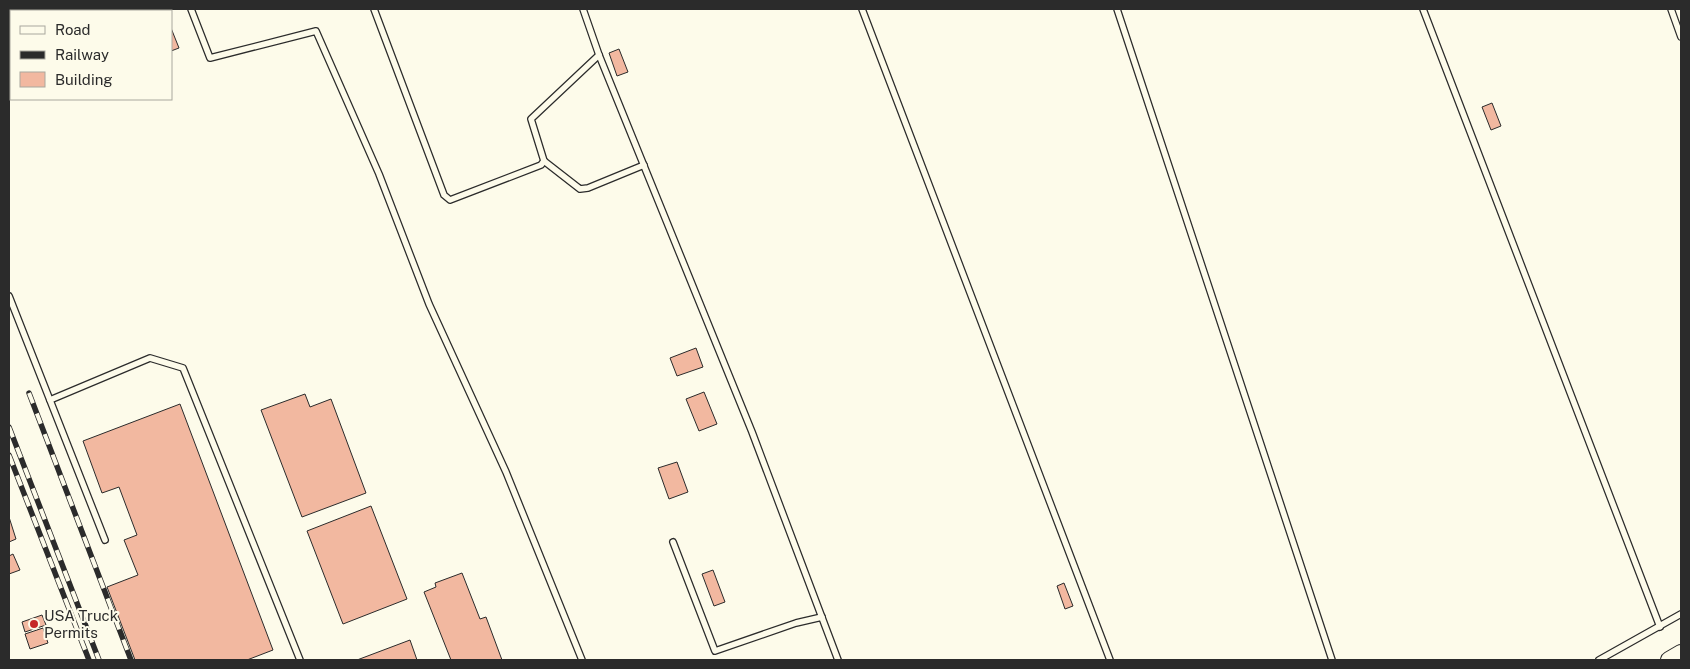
<svg xmlns="http://www.w3.org/2000/svg" width="1690" height="669" font-family="'Public Sans',sans-serif">
<style>
.building{fill:#f2b8a0;stroke:#2b2b2b}
.lines{fill:none;stroke-linecap:round;stroke-linejoin:round}
.lane-casing{stroke:#2b2b2b;stroke-width:8}
.secondary-casing{stroke:#2b2b2b;stroke-width:18}
.lane{stroke:#fdfbea;stroke-width:5.5}
.secondary{stroke:#fdfbea;stroke-width:16}
.rail-casing{stroke:#2b2b2b;stroke-width:5.5}
.rail{stroke:#fdfbea;stroke-width:4;stroke-dasharray:11;stroke-linecap:butt}
.poi-dot{fill:#c62828;stroke:#fdfbea;stroke-width:2}
.labels{text-anchor:middle;dominant-baseline:central;stroke-width:4;stroke-linejoin:round;paint-order:stroke}
.poi-label{font-size:15px;fill:#2b2b2b;stroke:#fdfbea;text-anchor:start}
</style>
<rect width="100%" height="100%" fill="#fdfbea"/>
<!-- building -->
<g class="building">
<polygon points="108,9 164,9 165,11 109,11"/>
<polygon points="171,28 179,48 171,51"/>
<polygon points="619,49 628,72 617,76 609,53"/>
<polygon points="1492,103 1501,126 1491,130 1482,107"/>
<polygon points="696,348 703,367 677,376 670,358"/>
<polygon points="704,392 717,424 699,431 686,399"/>
<polygon points="305,394 310,407 331,399 366,493 302,517 261,410"/>
<polygon points="180,404 273,650 247,660 135,660 107,587 138,575 124,540 137,535 119,487 102,493 83,441"/>
<polygon points="677,462 688,492 669,499 658,468"/>
<polygon points="371,506 407,599 343,624 307,531"/>
<polygon points="9,517 16,539 9,542"/>
<polygon points="13,554 20,570 9,574 9,556"/>
<polygon points="713,570 725,602 714,606 702,574"/>
<polygon points="462,573 480,619 486,617 502,660 451,660 424,592 436,587 435,583"/>
<polygon points="1064,583 1073,606 1065,609 1057,586"/>
<polygon points="42,615 46,625 25,632 22,622"/>
<polygon points="43,628 48,643 30,649 25,634"/>
<polygon points="410,640 417,660 357,660"/>
</g>
<g class="lines">
<!-- lane casing -->
<g class="lane-casing">
<g id="lane">
<polyline points="191,9 210,58 316,31 379,174 429,304 506,472 582,660"/>
<polyline points="374,9 444,195 450,200 541,165 544,161 531,119 599,55"/>
<polyline points="583,9 599,55 752,432 838,660"/>
<polyline points="862,9 1110,660"/>
<polyline points="1117,9 1332,660"/>
<polyline points="1423,9 1660,627"/>
<polyline points="1671,9 1681,37"/>
<polyline points="544,161 580,189 588,188 644,165"/>
<polyline points="9,296 105,540"/>
<polyline points="50,400 150,358 183,368 300,660"/>
<polyline points="673,542 715,651 796,623 822,617"/>
<polyline points="1599,660 1681,614"/>
</g>
</g>
<!-- secondary casing -->
<g class="secondary-casing">
<polyline id="secondary" points="1669,660 1681,653"/>
</g>
<!-- lane -->
<use href="#lane" class="lane"/>
<!-- secondary -->
<use href="#secondary" class="secondary"/>
<!-- rail casing -->
<g class="rail-casing">
<g id="rail">
<polyline points="29,393 131,660"/>
<polyline points="9,427 99,660"/>
<polyline points="9,455 89,660"/>
</g>
</g>
<!-- rail -->
<use href="#rail" class="rail"/>
</g>
<!-- markers -->
<circle class="poi-dot" cx="34" cy="624" r="5"/>
<g class="labels">
<!-- poi labels -->
<g class="poi-label">
<text x="44" y="615">USA Truck<tspan x="44" dy="17">Permits</tspan></text>
</g>
</g>
<!-- border -->
<rect width="1690" height="669" fill="none" stroke="#2b2b2b" stroke-width="20"/>
<!-- legend -->
<rect x="10" y="10" width="162" height="90" fill="#fdfbea" stroke="#a9a89e"/>
<rect x="20" y="26" width="25" height="8" fill="#fdfbea" stroke="#a9a89e"/>
<text x="55" y="35" font-size="15" fill="#2b2b2b">Road</text>
<rect x="20" y="51" width="25" height="8" fill="#2b2b2b" stroke="#a9a89e"/>
<text x="55" y="60" font-size="15" fill="#2b2b2b">Railway</text>
<rect x="20" y="72" width="25" height="15" fill="#f2b8a0" stroke="#a9a89e"/>
<text x="55" y="85" font-size="15" fill="#2b2b2b">Building</text>
</svg>
